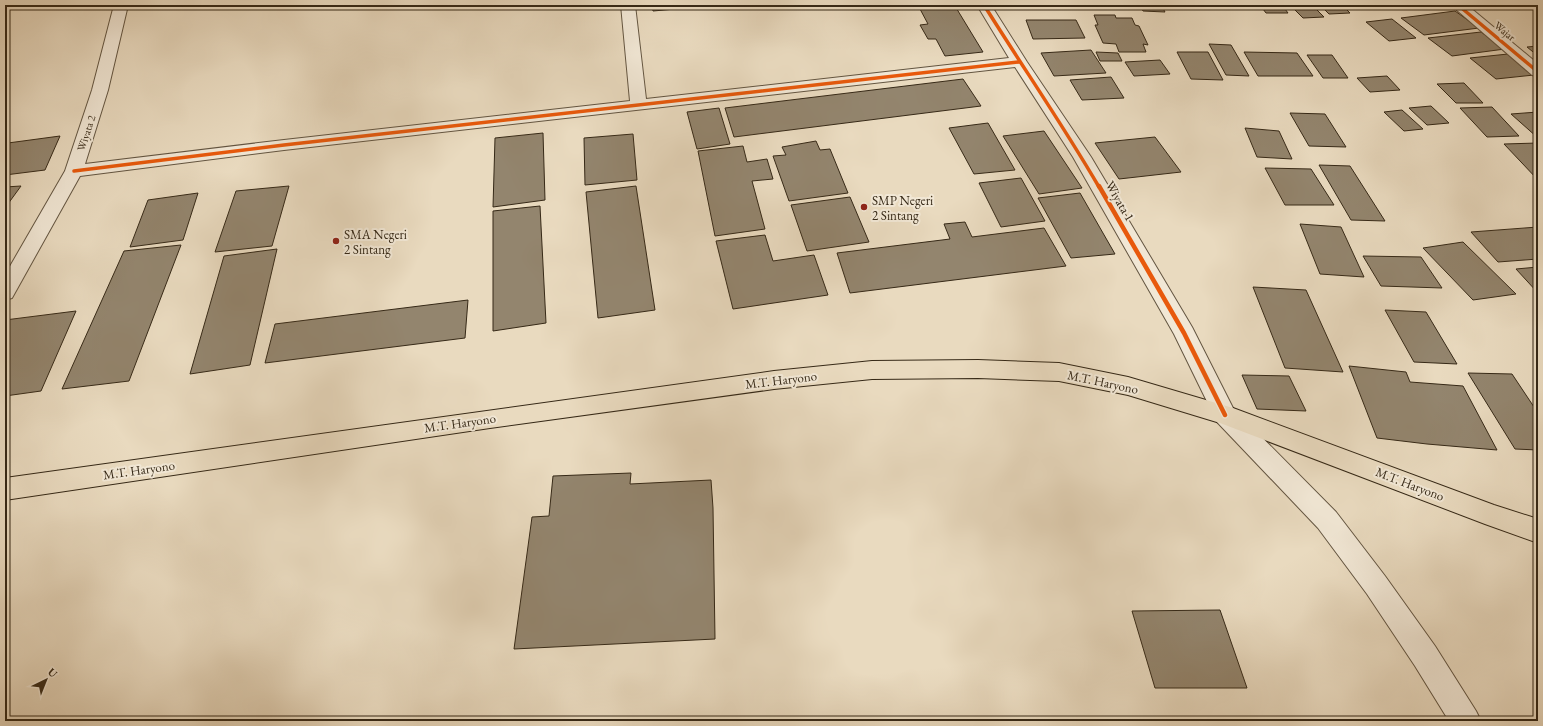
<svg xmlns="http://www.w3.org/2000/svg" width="1543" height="726" font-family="'EB Garamond',serif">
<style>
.building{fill:#93856e;stroke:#362917}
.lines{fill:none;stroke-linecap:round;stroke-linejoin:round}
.minor-casing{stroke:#635541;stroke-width:2}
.highway-casing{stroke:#362917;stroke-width:2}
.minor{fill:#f1e7d5;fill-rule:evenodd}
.highway{fill:#e9dabf;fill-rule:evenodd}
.cycleway-far1-casing{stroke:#f1e7d5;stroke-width:5.5}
.cycleway-casing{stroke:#f1e7d5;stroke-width:7}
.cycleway-far1{stroke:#e8590c;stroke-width:3.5}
.cycleway{stroke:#e8590c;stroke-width:4.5}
.poi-dot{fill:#8f2418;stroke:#f1e7d5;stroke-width:1.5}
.labels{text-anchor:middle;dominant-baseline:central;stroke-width:4;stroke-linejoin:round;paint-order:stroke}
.far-street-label{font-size:11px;fill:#362917;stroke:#f1e7d5}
.poi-label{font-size:13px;fill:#362917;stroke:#f1e7d5;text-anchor:start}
.street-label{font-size:13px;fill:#362917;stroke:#f1e7d5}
</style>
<rect width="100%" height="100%" fill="#e9dabf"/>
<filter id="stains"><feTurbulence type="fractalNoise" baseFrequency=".005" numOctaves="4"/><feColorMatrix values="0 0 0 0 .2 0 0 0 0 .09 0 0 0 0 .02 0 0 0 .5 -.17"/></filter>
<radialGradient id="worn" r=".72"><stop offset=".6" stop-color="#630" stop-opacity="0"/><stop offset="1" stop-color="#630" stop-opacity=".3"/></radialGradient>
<!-- building -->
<g class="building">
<polygon points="652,5 720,5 653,11"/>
<polygon points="918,5 954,5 920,8"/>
<polygon points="1140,5 1161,5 1165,12 1143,11"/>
<polygon points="1260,5 1282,5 1288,13 1266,13"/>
<polygon points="1290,5 1312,5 1324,17 1303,18"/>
<polygon points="1320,5 1342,5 1350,13 1329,14"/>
<polygon points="1485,5 1522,5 1523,6 1487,7"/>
<polygon points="955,6 983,52 945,56 936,39 928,39 920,25 928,24 920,9"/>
<polygon points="1455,11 1479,28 1424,35 1401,18"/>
<polygon points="1094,15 1115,15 1116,18 1132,18 1135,25 1139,26 1148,45 1143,44 1146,52 1119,52 1116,44 1103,43 1095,25 1098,25"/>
<polygon points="1392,19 1416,38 1389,41 1366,22"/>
<polygon points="1026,20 1076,20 1085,38 1033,39"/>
<polygon points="1481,32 1505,49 1452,56 1428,38"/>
<polygon points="1209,44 1231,45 1249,76 1226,75"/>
<polygon points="1538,46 1538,56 1527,47"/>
<polygon points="1091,50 1106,73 1054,76 1041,53"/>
<polygon points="1096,52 1118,53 1122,61 1100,61"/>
<polygon points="1177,52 1208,52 1223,80 1191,79"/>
<polygon points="1244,52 1297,53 1313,76 1258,76"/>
<polygon points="1508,54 1534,75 1496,79 1470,58"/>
<polygon points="1307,55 1332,55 1348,78 1323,78"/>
<polygon points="1160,60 1170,74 1134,76 1125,62"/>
<polygon points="1387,76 1400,90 1370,92 1357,78"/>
<polygon points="1111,77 1124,98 1082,100 1070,80"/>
<polygon points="963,79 981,106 734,137 725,108"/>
<polygon points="1464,83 1483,103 1456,103 1437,84"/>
<polygon points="1431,106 1449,123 1427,125 1409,108"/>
<polygon points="1492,107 1519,136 1487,137 1460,108"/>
<polygon points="719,108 730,144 697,149 687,112"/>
<polygon points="1402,110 1423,129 1404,131 1384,112"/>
<polygon points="1538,112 1538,138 1511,114"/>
<polygon points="1290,113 1325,114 1346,147 1309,146"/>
<polygon points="988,123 1015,170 974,174 949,128"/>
<polygon points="1245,128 1279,131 1292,159 1257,157"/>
<polygon points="1044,131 1082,188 1039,194 1003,136"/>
<polygon points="543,133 545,200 493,207 495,138"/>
<polygon points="633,134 637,180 585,185 584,138"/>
<polygon points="60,136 45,170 5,175 5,149 8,143"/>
<polygon points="1155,137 1181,172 1119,179 1095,143"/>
<polygon points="816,141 820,150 830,149 848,193 789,201 773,156 786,155 782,147"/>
<polygon points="1538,143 1538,180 1504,144"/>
<polygon points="743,146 747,162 767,159 773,179 752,181 765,229 715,236 698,151"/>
<polygon points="1319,165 1350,166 1385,221 1351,220"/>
<polygon points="1265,168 1311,169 1334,205 1285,205"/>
<polygon points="1021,178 1045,221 1001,227 979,183"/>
<polygon points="21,186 5,208 5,187"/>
<polygon points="289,186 272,246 215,252 236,191"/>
<polygon points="636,186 655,310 598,318 586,192"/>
<polygon points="198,193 183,240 130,247 148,200"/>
<polygon points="1080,193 1115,254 1071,258 1038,198"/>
<polygon points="850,197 869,242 807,251 791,205"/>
<polygon points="540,206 546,323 493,331 493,211"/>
<polygon points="965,222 972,237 1044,228 1066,266 850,293 837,253 950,239 944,224"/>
<polygon points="1300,224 1341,227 1364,277 1320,274"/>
<polygon points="1538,227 1538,259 1498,262 1471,232"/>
<polygon points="765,235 773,261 814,255 828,295 733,309 716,241"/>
<polygon points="1463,242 1516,294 1473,300 1423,248"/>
<polygon points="181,245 129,381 62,389 124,251"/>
<polygon points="277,249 250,365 190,374 224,256"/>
<polygon points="1363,256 1421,257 1442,288 1381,286"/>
<polygon points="1538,267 1538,293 1516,269"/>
<polygon points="1253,287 1306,290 1343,372 1285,368"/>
<polygon points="468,300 465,338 265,363 275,324"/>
<polygon points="1385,310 1426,312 1457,364 1414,362"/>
<polygon points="76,311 41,391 5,396 5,320"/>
<polygon points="1349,366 1406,372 1410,382 1463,386 1497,450 1427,444 1377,438"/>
<polygon points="1468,373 1512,374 1538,413 1538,450 1515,449"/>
<polygon points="1242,375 1289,376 1306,411 1257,409"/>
<polygon points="631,473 630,484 711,480 713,508 715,639 514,649 532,517 549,516 553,476"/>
<polygon points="1220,610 1247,688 1155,688 1132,611"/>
</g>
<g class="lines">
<!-- minor casing -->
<g class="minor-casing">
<g id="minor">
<polygon points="114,5 128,5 108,90 85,164 284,140 630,101 621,5 635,5 646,99 1009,58 977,5 991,5 1027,62 1091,157 1192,327 1233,408 1336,512 1385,576 1435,646 1476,711 1481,721 1449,721 1415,666 1367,594 1318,528 1217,422 1174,334 1073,157 1015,67 284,150 80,176 12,298 5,300 5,275 65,171 92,90"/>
<polygon points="1451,5 1467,5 1538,64 1538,77 1532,75"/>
</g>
</g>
<!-- highway casing -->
<g class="highway-casing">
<polygon id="highway" points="978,360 1059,363 1128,377 1233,408 1494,505 1538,519 1538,543 1485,524 1220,423 1128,395 1059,381 978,378 872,379 774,389 490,428 5,500 5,478 774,371 872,361"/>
</g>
<!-- minor -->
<use href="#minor" class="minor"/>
<!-- highway -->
<use href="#highway" class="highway"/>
<!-- cycleway-far1 casing -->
<g class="cycleway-far1-casing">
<g id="cycleway-far1">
<path d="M984,5C1022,66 1063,125 1099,187"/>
<polyline points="1458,5 1538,72"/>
<polyline points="74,171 284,145 1019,62"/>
</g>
</g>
<!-- cycleway casing -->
<g class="cycleway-casing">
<polyline id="cycleway" points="1099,186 1184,333 1225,415"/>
</g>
<!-- cycleway-far1 -->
<use href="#cycleway-far1" class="cycleway-far1"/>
<!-- cycleway -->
<use href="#cycleway" class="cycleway"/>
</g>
<!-- markers -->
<g class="poi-dot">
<circle cx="864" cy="207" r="4"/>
<circle cx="336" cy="241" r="4"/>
</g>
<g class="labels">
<!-- far-street labels -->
<g class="far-street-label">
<text transform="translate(1505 31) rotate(40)">Wajar</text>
<text transform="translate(86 133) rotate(-72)">Wiyata 2</text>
</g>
<!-- poi labels -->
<g class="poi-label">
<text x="872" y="200">SMP Negeri<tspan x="872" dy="15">2 Sintang</tspan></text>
<text x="344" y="234">SMA Negeri<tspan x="344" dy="15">2 Sintang</tspan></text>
</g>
<!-- street labels -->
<g class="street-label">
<text transform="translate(1120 201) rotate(60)">Wiyata 1</text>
<text transform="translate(781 380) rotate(-7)">M.T. Haryono</text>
<text transform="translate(1103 382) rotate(12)">M.T. Haryono</text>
<text transform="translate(460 423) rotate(-8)">M.T. Haryono</text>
<text transform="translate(139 470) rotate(-8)">M.T. Haryono</text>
<text transform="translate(1410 484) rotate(21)">M.T. Haryono</text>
</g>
</g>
<!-- margin -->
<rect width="1543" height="726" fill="none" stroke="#e9dabf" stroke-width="20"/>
<rect x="6" y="6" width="1531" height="714" fill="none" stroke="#362917" stroke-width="2"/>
<rect x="10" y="10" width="1523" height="706" fill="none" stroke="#362917"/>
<!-- north arrow -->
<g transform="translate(46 680) rotate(43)" stroke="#f1e7d5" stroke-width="3" paint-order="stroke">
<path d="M0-3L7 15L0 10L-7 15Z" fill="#362917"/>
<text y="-6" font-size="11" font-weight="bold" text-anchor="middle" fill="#362917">U</text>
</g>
<rect width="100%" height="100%" filter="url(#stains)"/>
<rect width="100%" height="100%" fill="url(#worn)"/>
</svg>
